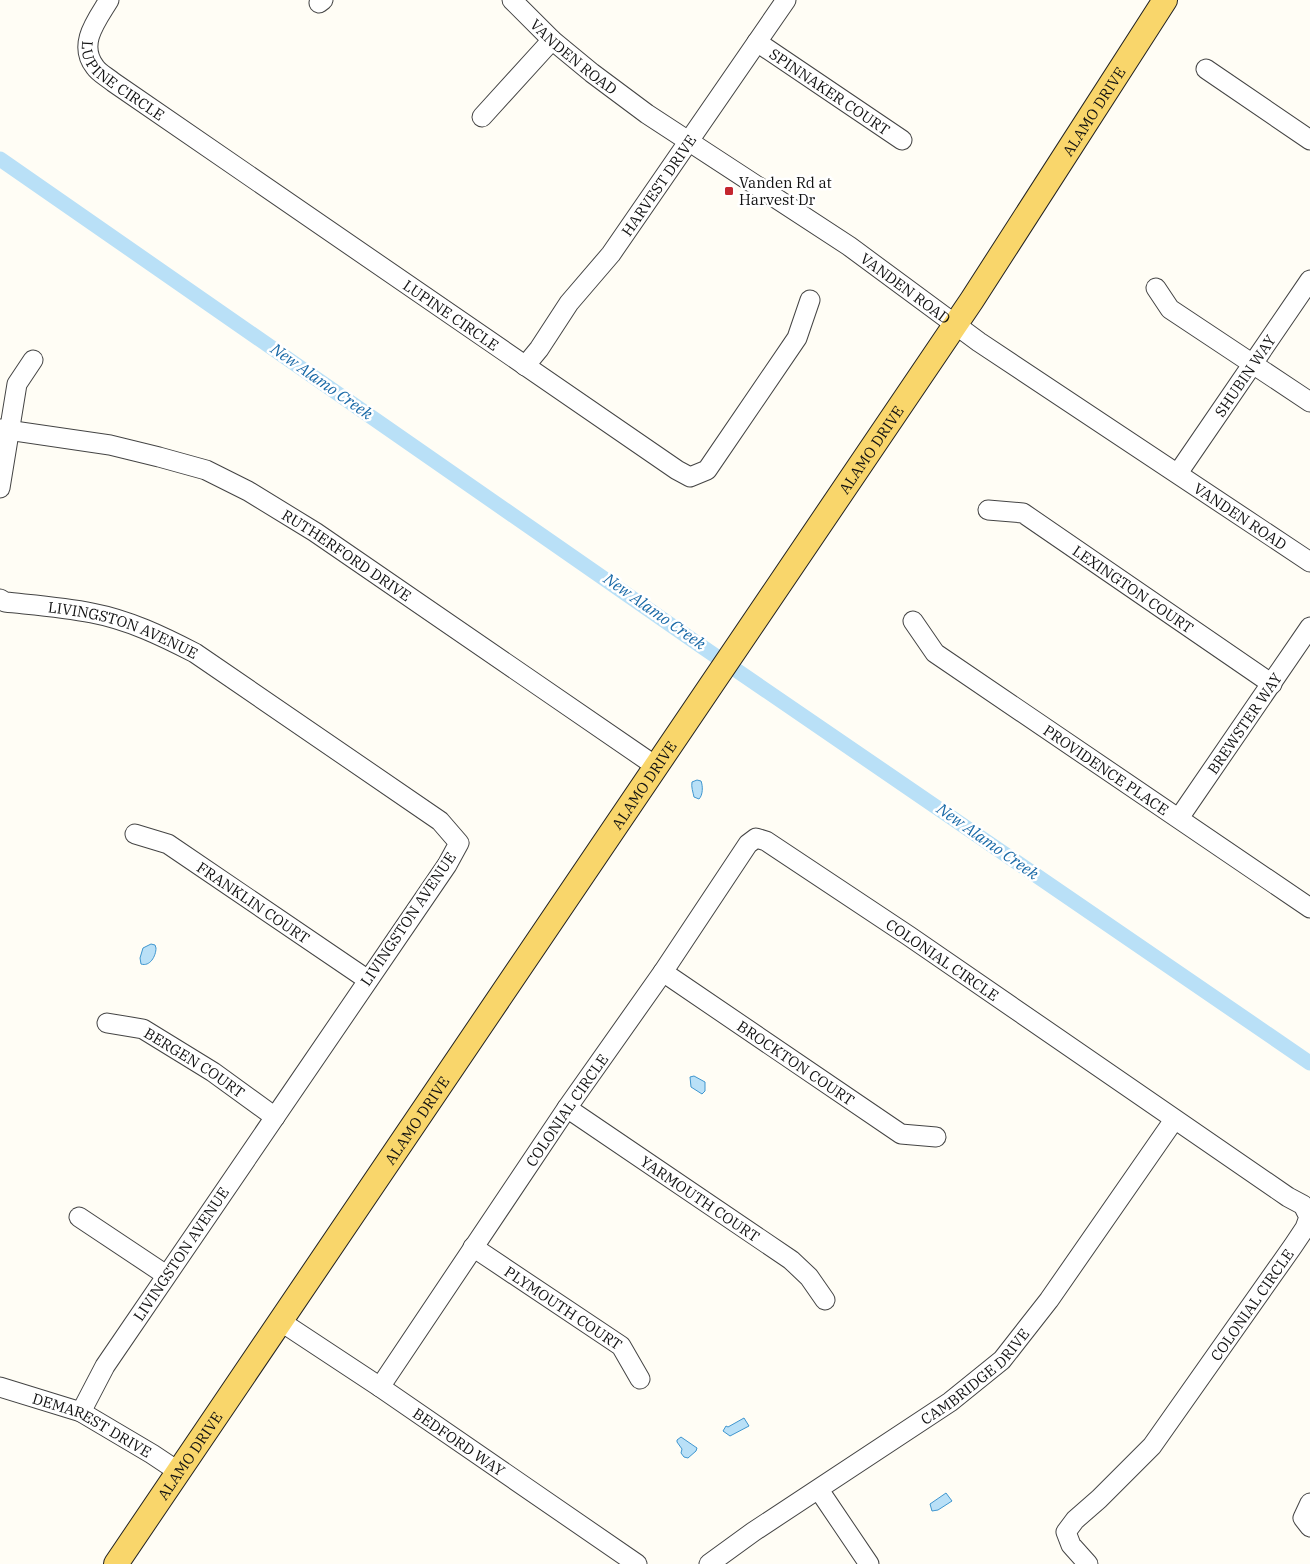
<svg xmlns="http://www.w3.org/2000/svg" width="1310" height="1564" font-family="'IBM Plex Serif',serif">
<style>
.water{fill:#b9e0f7;stroke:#3f96cf}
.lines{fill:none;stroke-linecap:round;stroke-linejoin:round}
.canal{stroke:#b9e0f7;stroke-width:15}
.minor-casing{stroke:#444;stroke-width:21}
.major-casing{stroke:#222;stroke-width:26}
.minor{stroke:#fff;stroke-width:19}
.major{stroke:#f9d66b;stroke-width:24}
.poi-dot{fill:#c4262e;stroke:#fff;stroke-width:2}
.labels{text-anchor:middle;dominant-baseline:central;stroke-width:5;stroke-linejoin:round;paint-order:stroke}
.street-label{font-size:15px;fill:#111;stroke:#fff}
.poi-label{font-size:15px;fill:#111;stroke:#fff;text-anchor:start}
.water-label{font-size:16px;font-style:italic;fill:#1768a6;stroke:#fff}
</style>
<rect width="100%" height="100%" fill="#fffdf5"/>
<!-- water -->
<g class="water">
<path d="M697,780L701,781C703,786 703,795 699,799L694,797C693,792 691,787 692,782Z"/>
<path d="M151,944L155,945L156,948C156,956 150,967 141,964L140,958L143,948Z"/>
<polygon points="694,1076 705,1082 705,1091 702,1094 691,1087 690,1077"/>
<polygon points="744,1418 749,1426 730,1436 723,1431 726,1426 728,1427"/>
<polygon points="681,1437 697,1448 696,1451 688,1458 684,1457 681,1453 682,1449 677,1442 677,1440"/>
<polygon points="946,1493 952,1501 938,1510 932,1511 930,1504"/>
</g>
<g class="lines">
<!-- canal -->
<polyline class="canal" points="0,159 701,646 1310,1063"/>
<!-- minor casing -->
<g class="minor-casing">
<g id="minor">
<path id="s1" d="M109,0C97,20 77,44 95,67C99,73 107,77 113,82L677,470L690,477L707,470L797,338L810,300"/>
<path id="s2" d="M512,0L552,40L592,73L647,114L849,246L979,342L1310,562"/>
<polyline points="319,3 323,0"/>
<path id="s3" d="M757,42L902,140"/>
<polyline points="1206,69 1310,140"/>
<polyline points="482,117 552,40"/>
<polyline points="1156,288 1170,309 1310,402"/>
<path id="s4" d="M525,366L539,349L569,303L611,254L786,0"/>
<path id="s5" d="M0,429L110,445L159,457L206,470L248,491L315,532L657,767"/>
<path id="s6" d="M1178,473L1310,280"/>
<polyline points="0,488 17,384 33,360"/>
<path id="s7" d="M988,510L1023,513L1272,684"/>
<path id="s8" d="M0,599L5,602C33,605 63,607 92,613C129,620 162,636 195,653L440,821L459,843L447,865L105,1366L81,1412"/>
<path id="s9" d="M913,621L935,653L1310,908"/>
<path id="s10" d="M1179,818L1310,627"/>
<path id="s11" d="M135,834L168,844L368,980"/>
<path id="s12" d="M663,972L901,1134L936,1137"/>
<path id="s13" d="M107,1023L143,1029L213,1072L275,1117"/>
<path id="s14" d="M567,1108L791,1260L809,1277L825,1300"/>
<polyline points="79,1217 166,1275"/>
<path id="s15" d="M473,1247L621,1346L640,1379"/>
<path id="s16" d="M280,1321L380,1387L637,1564"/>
<path id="s17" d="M0,1387L81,1412L152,1454L179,1472"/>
<path id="s18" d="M380,1387L567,1108L663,972L748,844L756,838L766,841L909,936L1288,1197L1303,1205L1309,1217L1305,1228L1293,1246L1152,1446L1099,1499L1075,1520L1066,1532L1071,1545L1088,1564"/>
<polyline points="819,1490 869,1564"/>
<polyline points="1310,1503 1303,1518 1310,1527"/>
<path id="s19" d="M709,1564L753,1532L950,1402L1002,1360L1049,1300L1174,1120"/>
</g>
</g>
<!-- major casing -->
<g class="major-casing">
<g id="major">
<path id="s20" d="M116,1564L972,300L1165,0"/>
</g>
</g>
<!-- minor -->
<use href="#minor" class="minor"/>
<!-- major -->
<use href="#major" class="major"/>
</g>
<!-- markers -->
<rect class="poi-dot" x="724" y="186" width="10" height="10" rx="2.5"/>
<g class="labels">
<!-- street labels -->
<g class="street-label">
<text stroke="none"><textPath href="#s2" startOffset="84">VANDEN ROAD</textPath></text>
<text stroke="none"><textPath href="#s1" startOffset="102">LUPINE CIRCLE</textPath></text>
<text stroke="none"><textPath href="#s3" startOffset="88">SPINNAKER COURT</textPath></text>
<text stroke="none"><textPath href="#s20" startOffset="1751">ALAMO DRIVE</textPath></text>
<text stroke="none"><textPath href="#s4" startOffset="225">HARVEST DRIVE</textPath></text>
<text stroke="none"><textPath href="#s2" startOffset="489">VANDEN ROAD</textPath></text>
<text stroke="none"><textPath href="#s1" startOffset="508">LUPINE CIRCLE</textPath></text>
<text stroke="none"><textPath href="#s6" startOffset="118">SHUBIN WAY</textPath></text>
<text stroke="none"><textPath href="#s20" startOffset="1346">ALAMO DRIVE</textPath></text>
<text stroke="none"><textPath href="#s2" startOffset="894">VANDEN ROAD</textPath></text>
<text stroke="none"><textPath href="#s5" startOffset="375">RUTHERFORD DRIVE</textPath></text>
<text stroke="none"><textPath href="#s7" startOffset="169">LEXINGTON COURT</textPath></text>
<text stroke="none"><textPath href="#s8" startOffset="128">LIVINGSTON AVENUE</textPath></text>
<text stroke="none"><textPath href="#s10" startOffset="115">BREWSTER WAY</textPath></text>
<text stroke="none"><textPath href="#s9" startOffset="246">PROVIDENCE PLACE</textPath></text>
<text stroke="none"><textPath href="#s20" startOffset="941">ALAMO DRIVE</textPath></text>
<text stroke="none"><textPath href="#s11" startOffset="138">FRANKLIN COURT</textPath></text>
<text transform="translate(408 919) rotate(-56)">LIVINGSTON AVENUE</text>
<text stroke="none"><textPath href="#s18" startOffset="889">COLONIAL CIRCLE</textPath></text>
<text stroke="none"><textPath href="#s13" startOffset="98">BERGEN COURT</textPath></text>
<text stroke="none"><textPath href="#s12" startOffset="161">BROCKTON COURT</textPath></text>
<text stroke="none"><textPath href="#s18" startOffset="334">COLONIAL CIRCLE</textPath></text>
<text stroke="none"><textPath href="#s20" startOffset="536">ALAMO DRIVE</textPath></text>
<text stroke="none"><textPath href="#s14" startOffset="161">YARMOUTH COURT</textPath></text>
<text transform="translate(181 1254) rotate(-56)">LIVINGSTON AVENUE</text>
<text transform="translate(1252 1305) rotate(-55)">COLONIAL CIRCLE</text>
<text stroke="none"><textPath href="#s15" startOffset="109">PLYMOUTH COURT</textPath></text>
<text stroke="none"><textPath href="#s19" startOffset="326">CAMBRIDGE DRIVE</textPath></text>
<text stroke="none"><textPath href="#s17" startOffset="100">DEMAREST DRIVE</textPath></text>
<text stroke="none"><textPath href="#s16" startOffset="216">BEDFORD WAY</textPath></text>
<text stroke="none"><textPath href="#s20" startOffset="131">ALAMO DRIVE</textPath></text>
</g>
<!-- poi labels -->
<g class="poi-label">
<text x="739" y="182">Vanden Rd at<tspan x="739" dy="17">Harvest Dr</tspan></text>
</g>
<!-- water labels -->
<g class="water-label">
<text transform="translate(322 381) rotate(35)">New Alamo Creek</text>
<text transform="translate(655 611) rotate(35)">New Alamo Creek</text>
<text transform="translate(988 841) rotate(35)">New Alamo Creek</text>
</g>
</g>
</svg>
